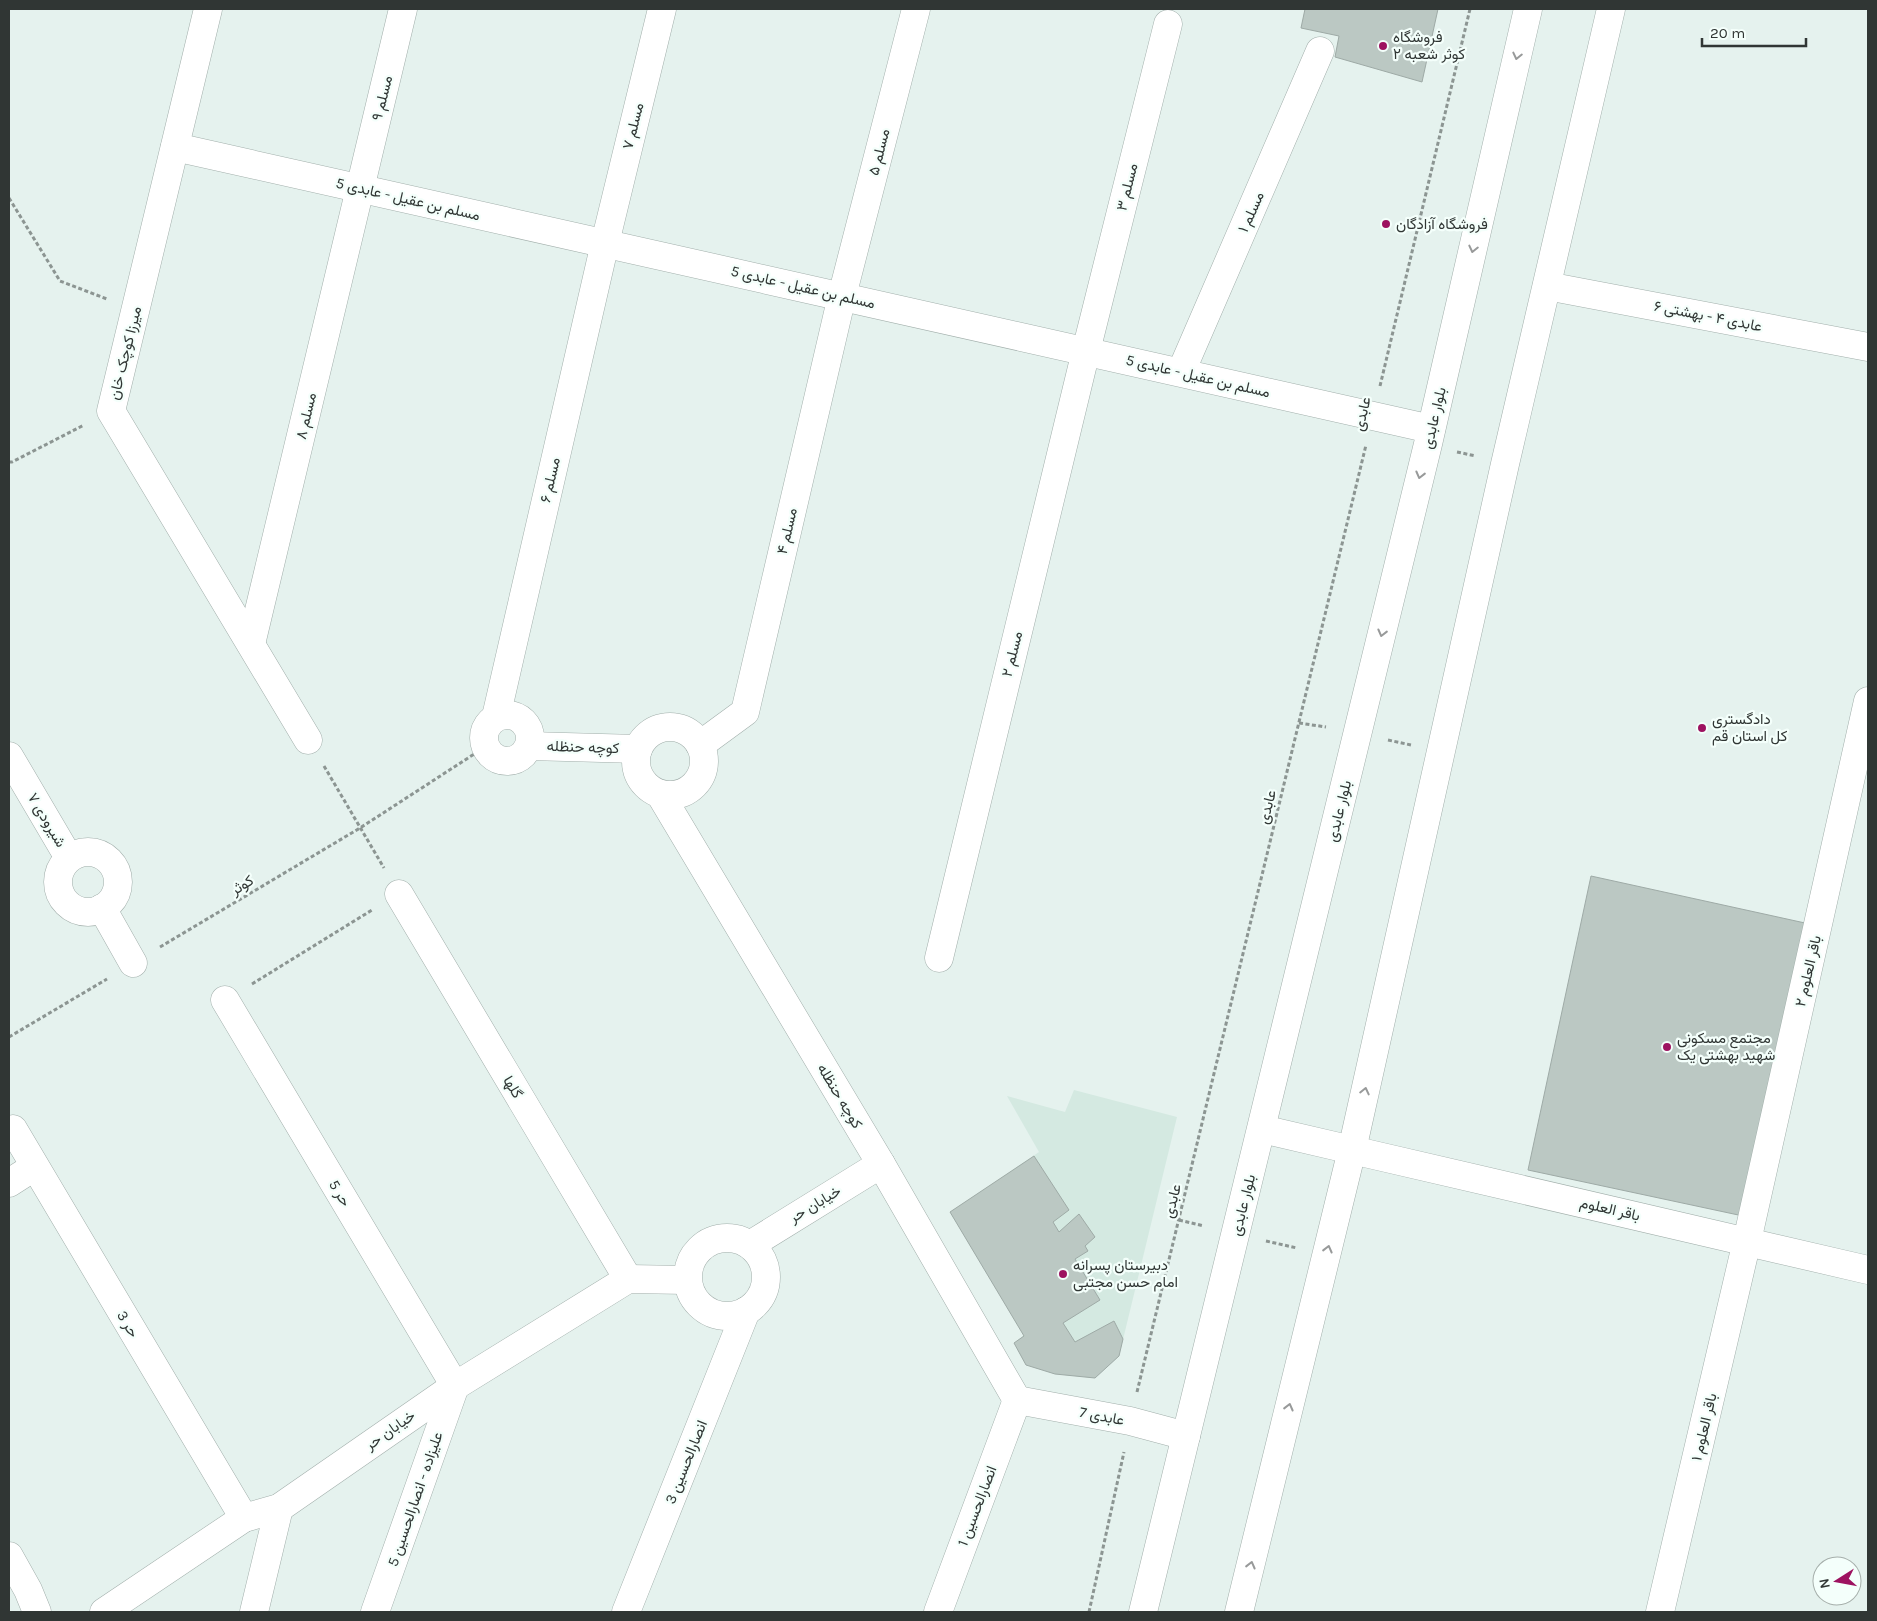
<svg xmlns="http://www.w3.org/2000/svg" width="1877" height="1621" font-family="Karla,Vazirmatn,sans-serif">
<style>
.built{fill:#d4e9e1}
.building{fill:#bbc8c3;stroke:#9eaaa6}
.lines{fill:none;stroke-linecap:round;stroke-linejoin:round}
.minor-casing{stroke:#a2afab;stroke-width:29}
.secondary-casing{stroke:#a2afab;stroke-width:29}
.path{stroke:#8c9592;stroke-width:3;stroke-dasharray:4 2.5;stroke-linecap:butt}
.minor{stroke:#fff;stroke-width:28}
.secondary{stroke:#fff;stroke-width:28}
.oneway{stroke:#989a9a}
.poi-dot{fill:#9d1260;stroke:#f4fffb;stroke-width:2}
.labels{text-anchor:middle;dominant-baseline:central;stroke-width:4.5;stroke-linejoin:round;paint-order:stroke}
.poi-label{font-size:15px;fill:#303634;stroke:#f4fffb;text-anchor:start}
.street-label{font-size:15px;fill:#303634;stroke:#f4fffb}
</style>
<rect width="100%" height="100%" fill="#e5f2ee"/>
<!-- built -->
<polygon class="built" points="1074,1090 1177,1117 1119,1356 1095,1378 1055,1374 1026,1365 1014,1343 1024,1335 950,1212 1039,1152 1007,1096 1065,1112"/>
<!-- building -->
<g class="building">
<polygon points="1305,9 1438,9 1422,82 1335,57 1339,36 1301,28"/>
<polygon points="1591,876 1805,923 1743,1216 1528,1170"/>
<polygon points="1034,1156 1069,1210 1053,1222 1059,1232 1079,1214 1095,1237 1085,1246 1088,1251 1075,1259 1100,1300 1063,1323 1075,1342 1114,1321 1123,1339 1119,1356 1095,1378 1055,1374 1026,1365 1014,1343 1024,1336 950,1212"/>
</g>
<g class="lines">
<!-- minor casing -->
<g class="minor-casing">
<g id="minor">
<polyline points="208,9 111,411 308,740"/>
<polyline points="175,147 1431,429"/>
<polyline points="1547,286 1868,347"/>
<polyline points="1181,372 1320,51"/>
<polyline points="251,644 403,9"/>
<circle cx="507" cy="738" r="23"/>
<polyline points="496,717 605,243 662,9"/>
<circle cx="670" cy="761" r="34"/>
<polyline points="700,745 745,712 842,296 916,9"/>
<polyline points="529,746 638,749"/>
<polyline points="9,756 69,858"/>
<polyline points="660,794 881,1164 1017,1400"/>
<circle cx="88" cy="882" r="30"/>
<polyline points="399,894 628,1279"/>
<polyline points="102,908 133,963"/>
<polyline points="939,958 1086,351 1168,24"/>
<polyline points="225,1000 455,1386 375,1612"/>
<polyline points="9,1132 13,1129 244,1518"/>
<polyline points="1352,1150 1868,1270"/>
<polyline points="9,1183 34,1167"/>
<circle cx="727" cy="1277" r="39"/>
<polyline points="750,1245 881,1164"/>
<polyline points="1017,1400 1130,1421 1186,1436"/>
<polyline points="9,1556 28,1590 37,1612"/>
<polyline points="104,1612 244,1518 279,1508 455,1386 628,1279 687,1280"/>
<polyline points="254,1612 279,1508"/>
<polyline points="626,1612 746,1311"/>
<polyline points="938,1612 1017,1400"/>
<polyline points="1660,1612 1747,1241 1868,701"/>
</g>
</g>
<!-- secondary casing -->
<g class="secondary-casing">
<g id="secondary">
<polyline points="1262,1129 1352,1150"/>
<polyline points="1143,1612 1428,444 1528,9"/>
<polyline points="1239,1612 1352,1150 1505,464 1611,9"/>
</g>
</g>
<!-- path -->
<g class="path">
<polyline points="9,198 60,281 107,299"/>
<polyline points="1380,386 1470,9"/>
<polyline points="1457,452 1476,456"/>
<polyline points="9,462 12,462 84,425"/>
<polyline points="1299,723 1326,727"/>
<polyline points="1388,740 1411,745"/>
<polyline points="324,766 384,868"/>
<polyline points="160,947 360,828 485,747"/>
<polyline points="252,984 372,910"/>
<polyline points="9,1037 107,979"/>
<polyline points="1179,1220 1204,1226"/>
<polyline points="1266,1241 1297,1248"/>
<polyline points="1137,1392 1366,445"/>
<polyline points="1089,1612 1124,1452"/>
</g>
<!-- minor -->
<use href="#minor" class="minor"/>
<!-- secondary -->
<use href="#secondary" class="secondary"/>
</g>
<!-- one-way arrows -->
<defs><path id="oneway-chevron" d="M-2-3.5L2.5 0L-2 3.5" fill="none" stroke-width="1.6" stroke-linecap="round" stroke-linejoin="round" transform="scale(1.25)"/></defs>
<g class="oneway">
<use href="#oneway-chevron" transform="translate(1517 56) rotate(103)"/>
<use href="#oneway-chevron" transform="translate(1473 249) rotate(103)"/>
<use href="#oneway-chevron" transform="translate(1420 475) rotate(104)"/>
<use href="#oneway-chevron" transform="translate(1382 633) rotate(104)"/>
<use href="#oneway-chevron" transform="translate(1365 1091) rotate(-77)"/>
<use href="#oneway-chevron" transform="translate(1328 1249) rotate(-76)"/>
<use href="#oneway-chevron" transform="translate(1289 1407) rotate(-76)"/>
<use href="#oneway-chevron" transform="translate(1251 1565) rotate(-76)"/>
</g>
<!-- markers -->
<g class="poi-dot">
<circle cx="1383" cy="46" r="5"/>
<circle cx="1386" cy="224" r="5"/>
<circle cx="1702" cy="728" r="5"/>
<circle cx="1667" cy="1047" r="5"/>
<circle cx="1063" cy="1274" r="5"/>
</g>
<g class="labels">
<!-- poi labels -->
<g class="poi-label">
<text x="1393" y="37">فروشگاه<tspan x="1393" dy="17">کوثر شعبه ۲</tspan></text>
<text x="1396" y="224">فروشگاه آزادگان</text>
<text x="1712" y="719">دادگستری<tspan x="1712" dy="17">کل استان قم</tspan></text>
<text x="1677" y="1038">مجتمع مسکونی<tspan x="1677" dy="17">شهید بهشتی یک</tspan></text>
<text x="1073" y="1265">دبیرستان پسرانه<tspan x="1073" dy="17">امام حسن مجتبی</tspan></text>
</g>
<!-- street labels -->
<g class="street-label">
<text transform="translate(382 98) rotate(-76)">مسلم ۹</text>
<text transform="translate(633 126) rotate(-76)">مسلم ۷</text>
<text transform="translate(879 152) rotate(-76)">مسلم ۵</text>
<text transform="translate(1127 187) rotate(-76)">مسلم ۳</text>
<text transform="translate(408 199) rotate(13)">مسلم بن عقیل - عابدی 5</text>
<text transform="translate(1251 212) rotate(-66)">مسلم ۱</text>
<text transform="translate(803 287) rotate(13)">مسلم بن عقیل - عابدی 5</text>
<text transform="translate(1708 316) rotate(11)">عابدی ۴ - بهشتی ۶</text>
<text transform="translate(125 353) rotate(-76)">میرزا کوچک خان</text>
<text transform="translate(1198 376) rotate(13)">مسلم بن عقیل - عابدی 5</text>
<text transform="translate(1362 414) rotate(-77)">عابدی</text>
<text transform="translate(306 416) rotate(-77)">مسلم ۸</text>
<text transform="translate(1434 418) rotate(-77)">بلوار عابدی</text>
<text transform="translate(550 480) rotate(-77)">مسلم ۶</text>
<text transform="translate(787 531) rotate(-77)">مسلم ۴</text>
<text transform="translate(1012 654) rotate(-76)">مسلم ۲</text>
<text transform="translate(583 747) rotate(2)">کوچه حنظله</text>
<text transform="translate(1267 807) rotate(-76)">عابدی</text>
<text transform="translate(1339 811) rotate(-76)">بلوار عابدی</text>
<text transform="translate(47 820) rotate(59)">شیرودی ۷</text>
<text transform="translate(242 885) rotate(-31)">کوثر</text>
<text transform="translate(1808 971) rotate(-77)">باقر العلوم ۲</text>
<text transform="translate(513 1087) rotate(59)">گلها</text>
<text transform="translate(840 1096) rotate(59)">کوچه حنظله</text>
<text transform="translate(340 1193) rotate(59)">حر 5</text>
<text transform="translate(1172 1201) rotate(-76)">عابدی</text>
<text transform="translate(815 1204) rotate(-31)">خیابان حر</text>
<text transform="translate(1243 1205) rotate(-76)">بلوار عابدی</text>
<text transform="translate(1610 1209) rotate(13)">باقر العلوم</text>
<text transform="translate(128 1324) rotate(59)">حر 3</text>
<text transform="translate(1102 1416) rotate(11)">عابدی 7</text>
<text transform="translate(1704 1427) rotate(-77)">باقر العلوم ۱</text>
<text transform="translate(390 1430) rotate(-35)">خیابان حر</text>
<text transform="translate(686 1462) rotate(-68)">انصارالحسین 3</text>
<text transform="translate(415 1499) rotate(-71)">علیزاده - انصارالحسین 5</text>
<text transform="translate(977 1506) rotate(-69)">انصارالحسین 1</text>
</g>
</g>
<!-- border -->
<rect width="1877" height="1621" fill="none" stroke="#303634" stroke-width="20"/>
<!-- north arrow -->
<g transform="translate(1837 1581) rotate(259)"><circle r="24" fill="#f4fffb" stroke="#a6afab"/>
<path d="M0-4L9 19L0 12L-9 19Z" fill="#9d1260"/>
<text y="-8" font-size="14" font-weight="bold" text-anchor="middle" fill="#303634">N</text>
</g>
<!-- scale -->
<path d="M1702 38v8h104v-8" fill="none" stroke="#303634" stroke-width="2.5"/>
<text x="1710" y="38" font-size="15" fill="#303634" stroke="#f4fffb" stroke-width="4" paint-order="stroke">20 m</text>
</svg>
